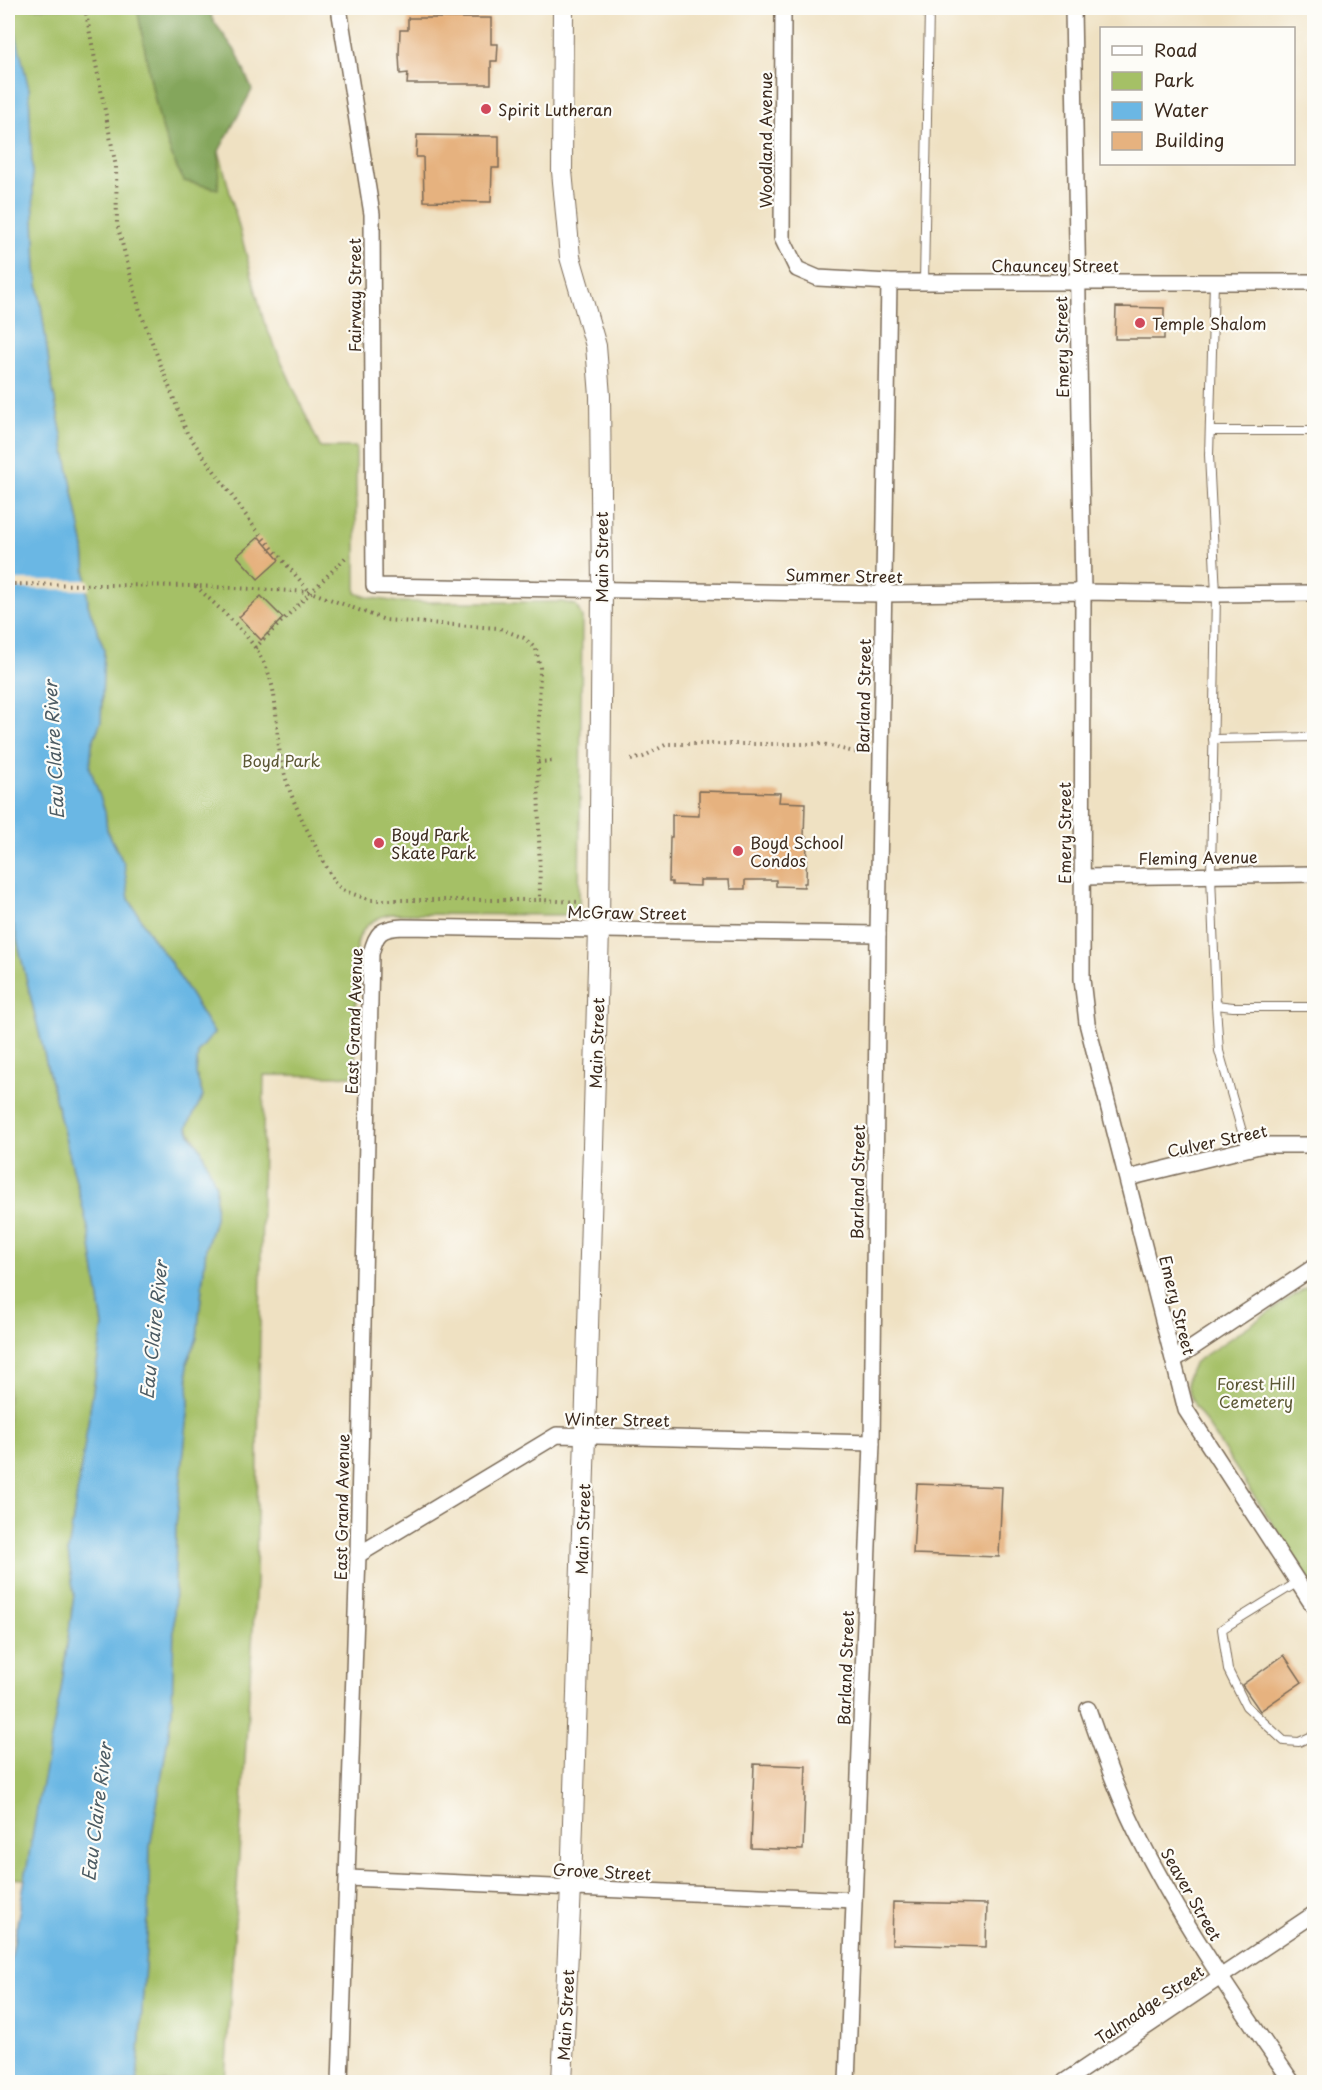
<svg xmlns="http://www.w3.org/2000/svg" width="1322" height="2090" font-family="'Playpen Sans',sans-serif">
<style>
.green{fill:#a5c066;stroke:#707542;stroke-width:1.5}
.forest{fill:#84a65b;stroke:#60683c;stroke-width:1.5}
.water{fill:#6bb7e4;stroke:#537081;stroke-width:1.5}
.pier{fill:#efe1c2}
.building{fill:#e6b27f}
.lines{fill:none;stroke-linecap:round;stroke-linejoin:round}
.service-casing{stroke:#7a6a57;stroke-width:10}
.minor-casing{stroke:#7a6a57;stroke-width:18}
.tertiary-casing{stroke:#7a6a57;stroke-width:22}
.path{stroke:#7a6a57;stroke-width:4;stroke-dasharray:1.5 4.5;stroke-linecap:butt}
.service{stroke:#fff;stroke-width:8}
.minor{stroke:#fff;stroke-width:15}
.tertiary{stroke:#fff;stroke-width:20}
.poi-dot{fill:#d1495b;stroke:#fdfcf7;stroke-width:2}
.labels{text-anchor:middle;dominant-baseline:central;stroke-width:4.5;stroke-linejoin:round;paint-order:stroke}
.poi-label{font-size:16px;fill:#3b2a1e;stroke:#fdfcf7;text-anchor:start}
.street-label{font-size:16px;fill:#3b2a1e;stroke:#fdfcf7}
.park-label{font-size:16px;fill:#5b5734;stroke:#fdfcf7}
.water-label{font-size:18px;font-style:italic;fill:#4c5b63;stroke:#fdfcf7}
</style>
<rect width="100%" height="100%" fill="#fdfcf7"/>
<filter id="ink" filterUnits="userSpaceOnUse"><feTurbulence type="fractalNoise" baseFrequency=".0167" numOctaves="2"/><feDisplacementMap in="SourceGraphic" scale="12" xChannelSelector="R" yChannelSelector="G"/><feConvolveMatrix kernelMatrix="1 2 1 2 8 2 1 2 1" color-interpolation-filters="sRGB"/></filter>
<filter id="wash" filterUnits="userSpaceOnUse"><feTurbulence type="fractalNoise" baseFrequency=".008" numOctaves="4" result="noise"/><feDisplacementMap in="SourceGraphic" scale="24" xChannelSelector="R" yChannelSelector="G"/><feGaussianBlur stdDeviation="1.35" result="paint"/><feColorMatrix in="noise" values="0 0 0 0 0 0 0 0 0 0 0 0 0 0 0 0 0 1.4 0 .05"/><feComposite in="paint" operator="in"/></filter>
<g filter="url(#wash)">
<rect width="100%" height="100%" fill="#efe1c2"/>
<!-- green -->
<g class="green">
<path d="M8,8H170L219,151L264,322L320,447H356V593L367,597L397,602H562L576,605L582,617L579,905L571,914L563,915L390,914C374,918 361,926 357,944L355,1076L264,1075L256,1581L225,2082H137L148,1920L150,1847L172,1713L176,1525L189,1404L187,1363L197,1338L206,1248L215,1219L216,1186L201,1149L187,1127L203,1096L196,1074L198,1052L214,1033L169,960L150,935L129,899L124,864L107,830L105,811L90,768L92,744L101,721L104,649L88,605L84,548L52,385L36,269L29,89Z"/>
<polygon points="8,902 49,1074 89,1232 103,1326 68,1552 74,1594 61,1690 25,1879 8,1878"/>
<path d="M1314,1282V1587L1195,1406C1187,1391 1183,1377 1195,1362Z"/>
</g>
<!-- forest -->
<path class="forest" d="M137,8H210L212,19L237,53L252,90L219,151L218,189L184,181C155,130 149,65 137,8Z"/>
<!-- water -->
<polygon class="water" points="8,10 14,26 29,89 36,269 52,385 84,548 88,605 104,649 101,721 92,744 90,768 105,811 107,830 124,864 129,899 150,935 169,960 214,1033 198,1052 196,1074 203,1096 187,1127 191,1136 201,1149 216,1186 215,1219 206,1248 197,1338 187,1363 189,1404 176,1525 172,1713 150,1847 148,1920 137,2082 8,2082 8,1989 9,1970 38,1803 61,1690 74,1595 68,1552 103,1326 89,1232 49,1074 8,902"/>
<!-- pier -->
<polygon class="pier" points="8,580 89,580 90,590 8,589"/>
<g id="blocks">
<!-- building -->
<g class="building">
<polygon points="408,18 491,18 491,44 498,44 497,61 491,61 491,84 407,84 408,73 400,74 399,54 400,30 408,30"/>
<polygon points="417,135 499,136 499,168 492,168 491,202 424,201 423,157 416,157"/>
<polygon points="1116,307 1164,308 1164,339 1115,339"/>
<polygon points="259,537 279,560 258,579 237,556"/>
<polygon points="261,596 283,618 261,640 239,617"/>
<polygon points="699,791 780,793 779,802 805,803 804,838 807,837 806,883 804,883 804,887 776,886 776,880 745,880 745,889 730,889 729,880 700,880 700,886 672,885 672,882 669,882 670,837 672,837 672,815 699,816"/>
<polygon points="917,1484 1002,1487 999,1557 913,1554"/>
<polygon points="1284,1655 1302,1682 1260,1711 1242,1685"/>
<polygon points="754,1764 806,1766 803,1850 751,1848"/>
<polygon points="893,1902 987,1904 986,1947 892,1944"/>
</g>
</g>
</g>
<g filter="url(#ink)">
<use href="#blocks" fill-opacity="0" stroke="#7a6a57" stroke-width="1.5"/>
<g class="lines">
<!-- service casing -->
<g class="service-casing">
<g id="service">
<polyline points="924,282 929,8"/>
<polyline points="1214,282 1209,455 1216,594 1211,875 1216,1005 1233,1007 1314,1007"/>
<polyline points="1210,431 1314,431"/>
<polyline points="1213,739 1314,737"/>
<polyline points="1216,1005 1219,1051 1247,1149"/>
<polyline points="1298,1582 1222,1629 1228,1670 1246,1706 1284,1741 1299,1742 1314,1735"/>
</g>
</g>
<!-- minor casing -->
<g class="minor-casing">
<g id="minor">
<polyline points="339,8 372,214 374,586 883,594 1083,592 1216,594 1314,593"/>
<polyline points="783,8 782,238 797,269 818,278 889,282 1314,282"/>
<polyline points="1073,8 1083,592 1082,979 1087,1023 1186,1410 1314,1607"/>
<polyline points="1081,877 1314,874"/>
<polyline points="1128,1178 1263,1145 1314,1145"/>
<polyline points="1174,1360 1314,1267"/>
<polyline points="358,1555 557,1435 872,1443"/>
<path d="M1088,1709C1104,1755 1120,1802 1143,1845C1186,1929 1239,2006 1292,2082"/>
<polyline points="348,1878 854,1900"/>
<path d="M340,2082L358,1555L371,954C376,933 380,928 403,927L878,934"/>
<polyline points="847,2082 872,1443 878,934 889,282"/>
<polyline points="1064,2082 1314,1914"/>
</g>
</g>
<!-- tertiary casing -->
<g class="tertiary-casing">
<polyline id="tertiary" points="562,2082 571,1887 585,1436 599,929 602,589 600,396 596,346 570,257 562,171 563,8"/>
</g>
<!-- path -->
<g class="path">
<polyline points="85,8 116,167 117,224 140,311 187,433 255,528 310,592"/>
<polyline points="8,584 196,586 311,592 385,620 498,628 524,638 536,649 540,668 538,762 540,900"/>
<path d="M196,586C220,610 251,634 265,665C280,696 274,731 282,764C291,805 315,844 334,881L342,890L370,900H540L579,902"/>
<polyline points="255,648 346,557"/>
<polyline points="631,760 643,757 667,744 823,744 854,752 866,753"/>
<polyline points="538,762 555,761"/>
</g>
<!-- service -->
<use href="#service" class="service"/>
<!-- minor -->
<use href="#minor" class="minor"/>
<!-- tertiary -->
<use href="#tertiary" class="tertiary"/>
</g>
</g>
<!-- markers -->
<g class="poi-dot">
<circle cx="486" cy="109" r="6"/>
<circle cx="1140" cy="323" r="6"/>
<circle cx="379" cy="843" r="6"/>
<circle cx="738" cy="851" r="6"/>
</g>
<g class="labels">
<!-- poi labels -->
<g class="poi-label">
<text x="498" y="109">Spirit Lutheran</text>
<text x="1152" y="323">Temple Shalom</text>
<text x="391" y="834">Boyd Park<tspan x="391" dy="18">Skate Park</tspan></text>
<text x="750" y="842">Boyd School<tspan x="750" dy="18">Condos</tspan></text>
</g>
<!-- street labels -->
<g class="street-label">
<text transform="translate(765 140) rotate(-90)">Woodland Avenue</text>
<text x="1055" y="265">Chauncey Street</text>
<text transform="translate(354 295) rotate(-90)">Fairway Street</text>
<text transform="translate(1061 347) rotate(-91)">Emery Street</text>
<text transform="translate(601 557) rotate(-90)">Main Street</text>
<text transform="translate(844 575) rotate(1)">Summer Street</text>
<text transform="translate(863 696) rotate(-89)">Barland Street</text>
<text transform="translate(1064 833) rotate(-90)">Emery Street</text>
<text transform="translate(1198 857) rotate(-1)">Fleming Avenue</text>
<text transform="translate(627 912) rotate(1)">McGraw Street</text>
<text transform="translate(353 1021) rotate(-88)">East Grand Avenue</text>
<text transform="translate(596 1043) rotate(-88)">Main Street</text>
<text transform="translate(1217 1140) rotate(-12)">Culver Street</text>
<text transform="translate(857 1182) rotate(-89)">Barland Street</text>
<text transform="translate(1178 1305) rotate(76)">Emery Street</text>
<text transform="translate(617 1419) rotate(1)">Winter Street</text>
<text transform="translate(341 1507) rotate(-89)">East Grand Avenue</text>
<text transform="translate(582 1529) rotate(-88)">Main Street</text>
<text transform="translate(845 1668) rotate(-88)">Barland Street</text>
<text transform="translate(602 1871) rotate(3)">Grove Street</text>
<text transform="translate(1192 1894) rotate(60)">Seaver Street</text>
<text transform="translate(1149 2004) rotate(-34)">Talmadge Street</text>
<text transform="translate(565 2015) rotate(-87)">Main Street</text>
</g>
<!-- park labels -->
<g class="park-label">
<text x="281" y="760">Boyd Park</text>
<text x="1256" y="1383">Forest Hill<tspan x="1256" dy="18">Cemetery</tspan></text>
</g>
<!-- water labels -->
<g class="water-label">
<text transform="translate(53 750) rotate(-93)">Eau Claire River</text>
<text transform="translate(153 1330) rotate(-84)">Eau Claire River</text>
<text transform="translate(96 1812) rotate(-83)">Eau Claire River</text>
</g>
</g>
<!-- margin -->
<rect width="1322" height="2090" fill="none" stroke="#fdfcf7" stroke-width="30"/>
<!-- legend -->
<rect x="1100" y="27" width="195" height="138" fill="#fdfcf7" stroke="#afa8a0" stroke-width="1.5"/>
<rect x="1112" y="46" width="30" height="9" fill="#ffffff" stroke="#afa8a0" stroke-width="1.5"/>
<text x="1154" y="57" font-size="18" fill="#3b2a1e">Road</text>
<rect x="1112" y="72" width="30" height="18" fill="#a5c066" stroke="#afa8a0" stroke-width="1.5"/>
<text x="1154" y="87" font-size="18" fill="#3b2a1e">Park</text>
<rect x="1112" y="102" width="30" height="18" fill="#6bb7e4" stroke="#afa8a0" stroke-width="1.5"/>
<text x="1154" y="117" font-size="18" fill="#3b2a1e">Water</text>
<rect x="1112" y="132" width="30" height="18" fill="#e6b27f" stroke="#afa8a0" stroke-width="1.5"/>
<text x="1154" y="147" font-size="18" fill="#3b2a1e">Building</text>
</svg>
